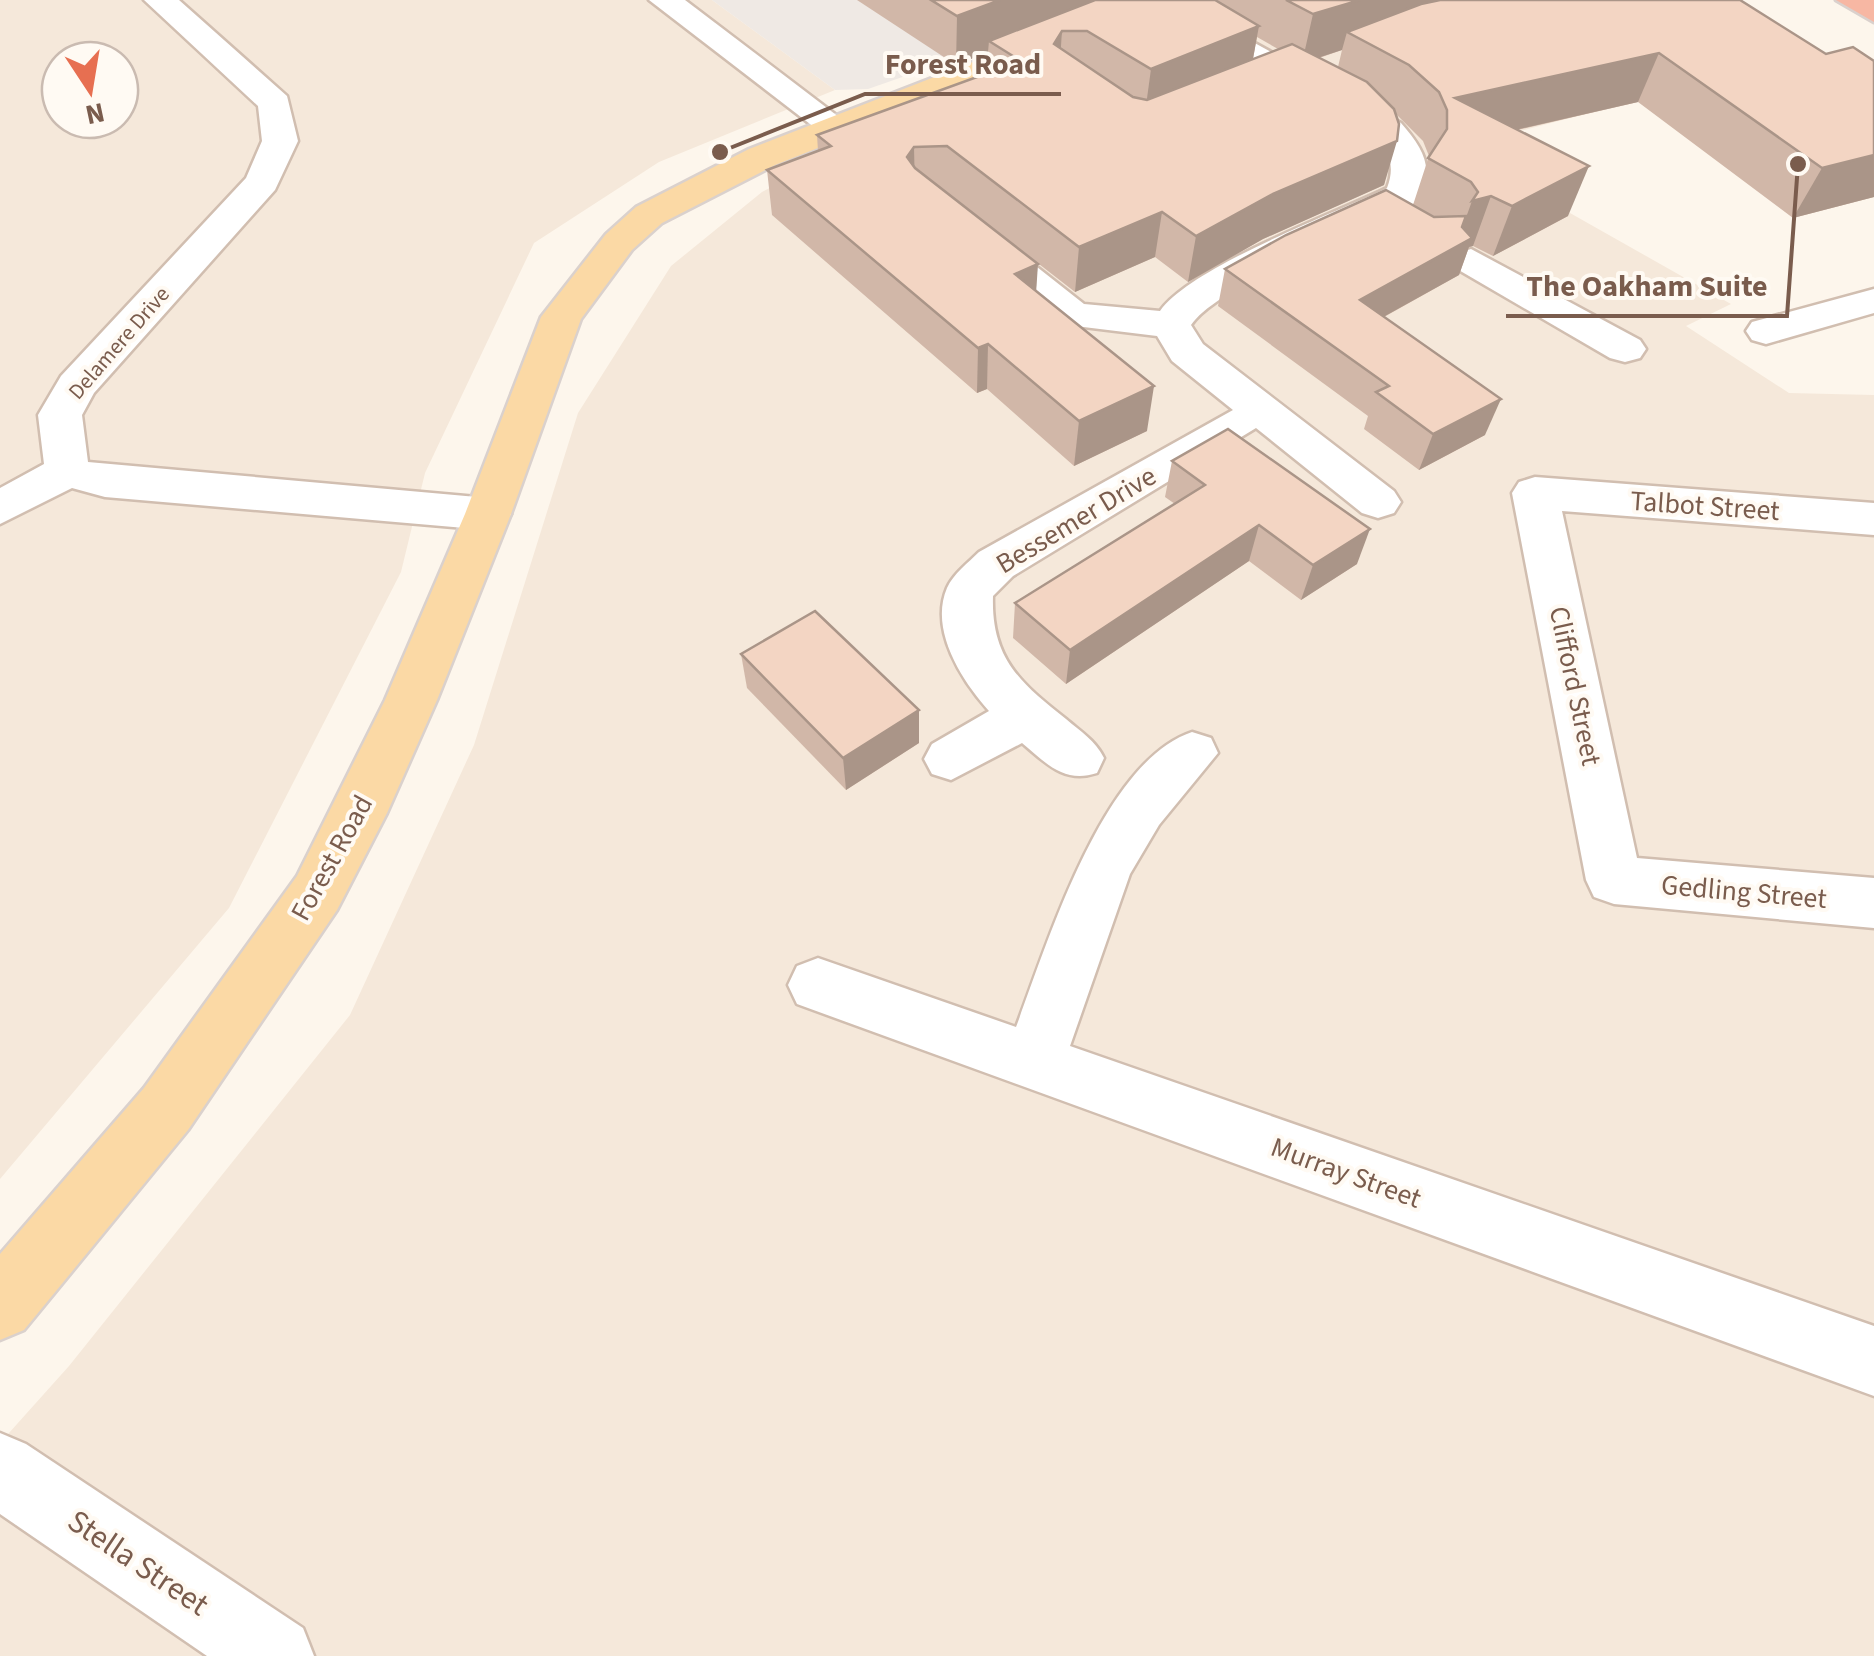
<svg xmlns="http://www.w3.org/2000/svg" width="1874" height="1656" font-family="'Source Sans 3',sans-serif">
<style>
.residential{fill:#f5e8da;fill-rule:evenodd}
.industrial{fill:#efe9e4}
.lines{fill:none;stroke-linecap:round;stroke-linejoin:round}
.minor-casing{stroke:#d1beb0;stroke-width:5}
.major-casing{stroke:#dad1cd;stroke-width:5}
.highway-casing{stroke:#dad1cd;stroke-width:5}
.minor{fill:#fff;fill-rule:evenodd}
.major{fill:#fbd9a5;fill-rule:evenodd}
.highway{fill:#f7b7a3;fill-rule:evenodd}
.wall{fill:#d1b7a8;fill-rule:evenodd}
.shaded-wall{fill:#aa9588}
.building{fill:#f3d5c3;stroke:#aa9588;stroke-width:2.5}
.labels{text-anchor:middle;dominant-baseline:central;stroke-width:8;stroke-linejoin:round;paint-order:stroke}
.far-street-label{font-size:22px;fill:#7a5c4d;stroke:#fffaf3}
.street-label{font-size:28px;fill:#7a5c4d;stroke:#fffaf3}
.near-street-label{font-size:32px;fill:#7a5c4d;stroke:#fffaf3}
.leader{fill:none;stroke:#7a5c4d;stroke-width:4}
.callout-dot{fill:#7a5c4d;stroke:#fffaf3;stroke-width:4}
.callout-label{font-size:30px;text-anchor:middle;font-weight:bold;fill:#7a5c4d;stroke:#fffaf3;stroke-width:8;stroke-linejoin:round;paint-order:stroke}
</style>
<rect width="100%" height="100%" fill="#fdf6ec"/>
<!-- residential -->
<g class="residential">
<path d="M0,0H712L835,90L659,162L534,243L425,473L401,572L229,908L0,1179ZM60,60H120V120H60Z"/>
<polygon points="1222,0 1808,56 1455,148 1731,304 1686,326 1789,393 1874,395 1874,1656 0,1656 0,1443 69,1366 350,1015 474,745 578,413 671,266 762,192 884,127"/>
</g>
<!-- industrial -->
<polygon class="industrial" points="712,0 1123,0 868,89 835,90"/>
<g class="lines">
<!-- minor casing -->
<g class="minor-casing">
<g id="minor">
<polygon points="144,0 179,0 287,96 298,141 275,190 94,393 82,415 88,462 488,498 504,503 511,514 504,525 488,530 105,497 72,488 0,524 0,488 44,464 38,415 61,376 246,178 262,141 258,106"/>
<polygon points="649,0 685,0 852,127 847,134 823,134"/>
<path d="M1189,7L1401,123C1424,149 1437,171 1415,203C1365,227 1218,285 1191,325L1203,344L1394,491L1401,502L1394,513L1378,518L1362,513L1256,428L1013,576L993,596C991,658 1020,683 1066,719C1081,732 1095,740 1104,758L1097,773C1064,784 1046,763 1022,743L951,780L932,774L924,759L932,744L989,711C962,681 929,630 947,588C953,574 969,562 979,552L1233,410L1172,361L1157,336L1059,324L964,246L958,238L964,230H990L1084,304L1160,311C1191,267 1333,214 1387,188C1395,167 1390,154 1377,137L1178,24L1173,17Z"/>
<polygon points="1471,249 1640,340 1646,349 1640,358 1625,362 1610,358 1457,269 1452,261 1457,253"/>
<polygon points="1874,289 1874,313 1766,344 1752,340 1746,331 1752,322"/>
<polygon points="1535,477 1874,503 1874,535 1562,511 1637,858 1874,878 1874,928 1614,904 1594,897 1586,880 1512,493 1519,482"/>
<path d="M1192,732L1211,738L1218,753L1159,825L1130,874L1070,1046L1874,1326V1396L797,1004L788,985L797,966L818,958L1016,1027C1047,945 1102,762 1192,732Z"/>
<polygon points="0,1433 26,1444 303,1628 314,1656 207,1656 0,1514"/>
</g>
</g>
<!-- major casing -->
<g class="major-casing">
<polygon id="major" points="1133,0 1177,0 1172,7 775,165 662,223 632,250 581,319 511,514 437,700 387,813 337,910 188,1130 24,1330 0,1340 0,1254 144,1088 297,876 385,700 465,514 541,317 606,234 636,207 749,149"/>
</g>
<!-- highway casing -->
<g class="highway-casing">
<polygon id="highway" points="1836,0 1874,0 1874,22"/>
</g>
<!-- minor -->
<use href="#minor" class="minor"/>
<!-- major -->
<use href="#major" class="major"/>
<!-- highway -->
<use href="#highway" class="highway"/>
</g>
<!-- wall -->
<g class="wall">
<path d="M857,0H1740L1874,197L1793,218L1638,102L1517,130L1568,216L1493,256L1473,246L1469,247L1459,275L1384,317L1485,435L1419,470L1364,429L1368,416L1218,306L1225,269L1413,205L1429,156L1423,141L1397,115L1384,185L1263,239L1188,282L1155,257L1075,292L945,191L1036,290L1147,431L1074,466L987,389L977,393L772,215L767,170L818,151L817,135L988,73V52L956,65ZM1257,37L1278,49L1253,59ZM1342,50L1338,67L1319,58Z"/>
<polygon points="1172,461 1357,564 1301,600 1249,561 1066,684 1013,638 1015,603 1175,504 1165,497"/>
<polygon points="741,654 919,710 919,743 846,790 747,688"/>
</g>
<!-- shaded-wall -->
<g class="shaded-wall">
<polygon points="1000,0 1123,0 989,41 988,52 956,65 957,16"/>
<polygon points="1360,0 1500,0 1347,32 1342,50 1302,63 1313,14"/>
<polygon points="1259,26 1251,69 1145,113 1151,69"/>
<polygon points="1062,31 1059,75 1054,44"/>
<polygon points="1659,53 1638,102 1441,147 1455,98"/>
<polygon points="1397,141 1384,185 1263,239 1188,282 1196,236 1273,194"/>
<polygon points="914,147 915,192 907,157"/>
<polygon points="1874,155 1874,197 1793,218 1822,168"/>
<polygon points="1589,166 1568,216 1493,256 1512,206"/>
<polygon points="1491,196 1473,246 1469,247 1459,275 1349,336 1360,300 1455,248 1472,201"/>
<polygon points="1162,212 1155,257 1075,292 1079,247"/>
<polygon points="1038,264 1035,309 1015,274"/>
<polygon points="988,344 987,389 977,393 978,348"/>
<polygon points="1154,386 1147,431 1074,466 1079,421"/>
<polygon points="1501,399 1485,435 1419,470 1433,434"/>
<polygon points="1259,525 1249,561 1066,684 1070,650"/>
<polygon points="1370,529 1357,564 1301,600 1313,565"/>
<polygon points="919,710 919,743 846,790 843,758"/>
</g>
<!-- building -->
<g class="building">
<polygon points="931,0 1000,0 957,16"/>
<polygon points="1095,0 1215,0 1259,26 1151,69 1087,31 1062,31 1054,44 1133,97 1147,100 1292,44 1367,82 1394,109 1399,124 1397,141 1273,194 1196,236 1162,212 1079,247 947,146 914,147 907,157 915,168 1038,264 1015,274 1154,386 1079,421 988,344 978,348 767,170 831,146 817,135 1021,61 989,41"/>
<polygon points="1286,0 1360,0 1313,14"/>
<polygon points="1440,0 1740,0 1826,54 1853,47 1874,61 1874,155 1822,168 1659,53 1455,98 1589,166 1512,206 1491,196 1472,201 1478,192 1471,182 1428,158 1447,129 1447,110 1439,92 1409,65 1347,32 1421,4"/>
<polygon points="1386,190 1434,217 1466,216 1462,227 1472,238 1360,300 1501,399 1433,434 1376,392 1389,386 1225,269 1286,235"/>
<polygon points="1228,429 1370,529 1313,565 1259,525 1070,650 1015,603 1205,485 1172,461"/>
<polygon points="815,611 919,710 843,758 741,654"/>
</g>
<g class="labels">
<!-- far-street labels -->
<g class="far-street-label">
<text transform="translate(119 343) rotate(-49)">Delamere Drive</text>
</g>
<!-- street labels -->
<g class="street-label">
<text transform="translate(1705 506) rotate(4)">Talbot Street</text>
<text transform="translate(1076 520) rotate(-31)">Bessemer Drive</text>
<text transform="translate(1575 686) rotate(78)">Clifford Street</text>
<text transform="translate(332 858) rotate(-61)">Forest Road</text>
<text transform="translate(1744 892) rotate(5)">Gedling Street</text>
<text transform="translate(1346 1173) rotate(20)">Murray Street</text>
</g>
<!-- near-street labels -->
<g class="near-street-label">
<text transform="translate(138 1563) rotate(34)">Stella Street</text>
</g>
</g>
<!-- callouts -->
<path class="leader" d="M720 152L865 94H1061M1798 164L1787 316H1506"/>
<g class="callout-dot">
<circle cx="720" cy="152" r="10"/>
<circle cx="1798" cy="164" r="10"/>
</g>
<g class="callout-label">
<text x="963" y="74">Forest Road</text>
<text x="1647" y="296">The Oakham Suite</text>
</g>
<!-- north arrow -->
<g transform="translate(90 90) rotate(168)"><circle r="48" fill="#fffaf3" stroke="#cabbb1" stroke-width="2.5"/>
<path d="M0-8L18 38L0 25L-18 38Z" fill="#e76f51"/>
<text y="-15" font-size="28" font-weight="bold" text-anchor="middle" fill="#7a5c4d">N</text>
</g>
</svg>
